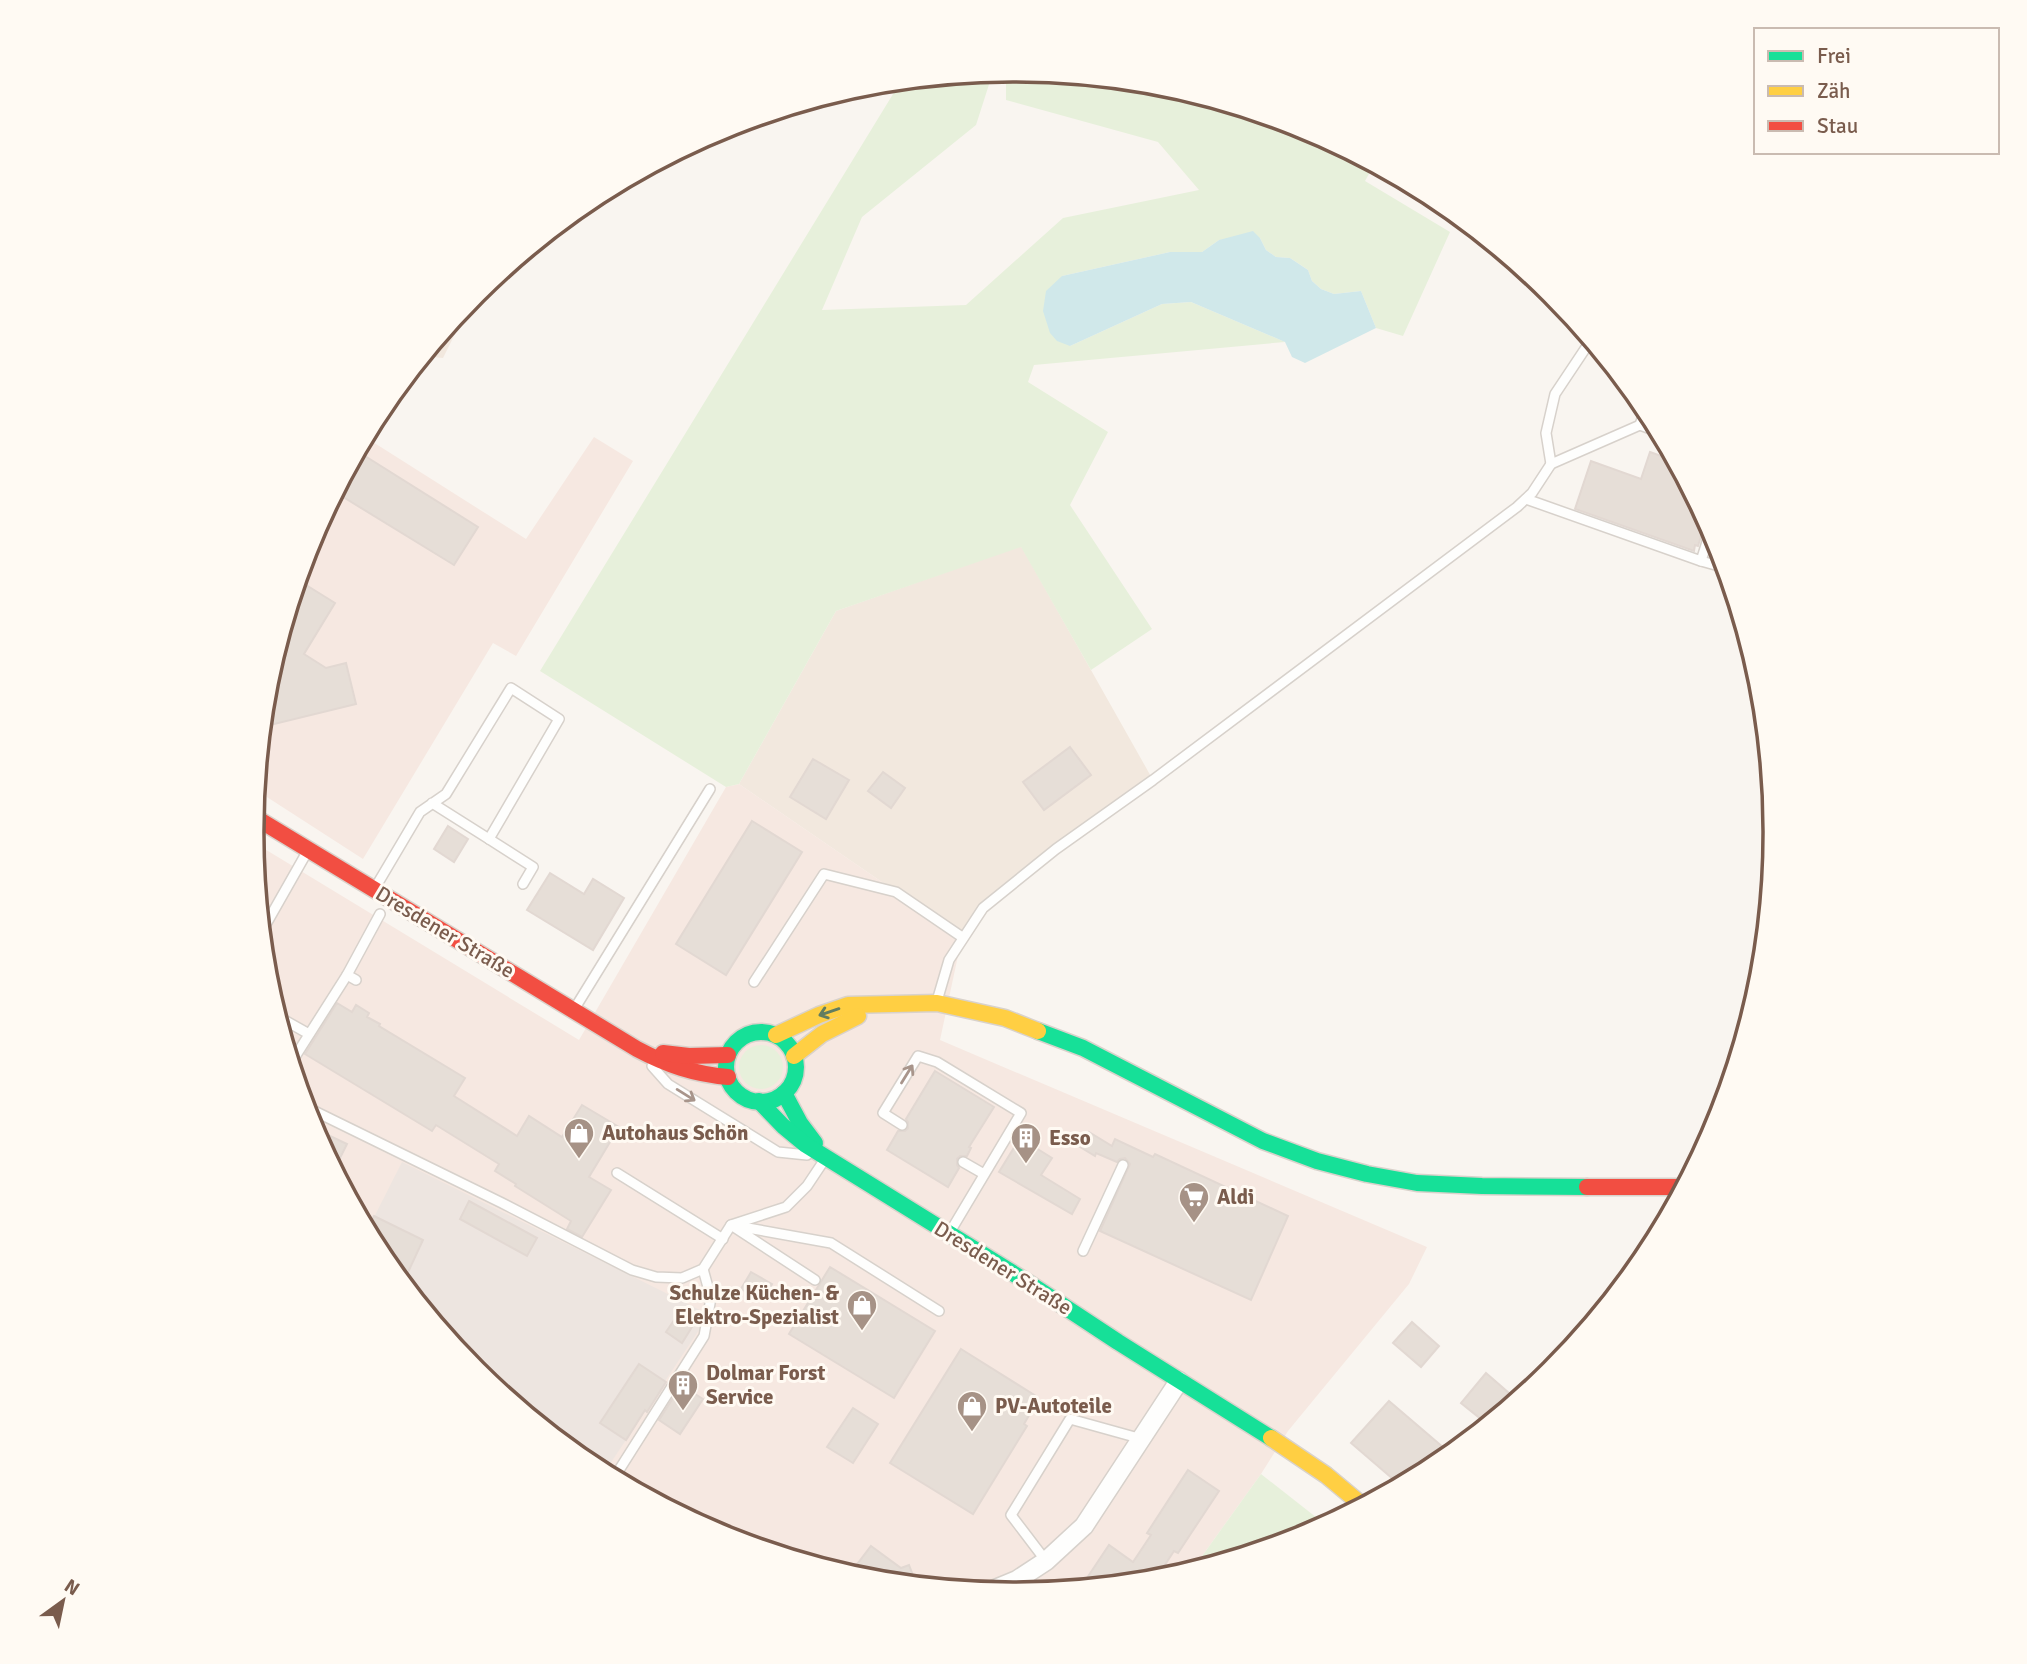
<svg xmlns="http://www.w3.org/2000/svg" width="2027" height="1664" font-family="Signika,sans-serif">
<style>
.residential{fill:#f2e8de}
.commercial{fill:#f6e8e1}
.industrial{fill:#ede5e0}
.green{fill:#e7f0db}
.water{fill:#d0e8ea}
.building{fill:#e6ded7;stroke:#e2d8d2;stroke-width:2}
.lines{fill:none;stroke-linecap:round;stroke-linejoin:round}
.lane-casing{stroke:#d7d1cb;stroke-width:12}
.street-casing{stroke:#d7d1cb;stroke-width:21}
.fast-casing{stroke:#d9d2cb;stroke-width:19}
.slow-casing{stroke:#d9d2cb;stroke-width:19}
.jam-casing{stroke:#d9d2cb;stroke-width:19}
.lane{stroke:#fefefd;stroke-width:9}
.street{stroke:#fefefd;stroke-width:18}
.fast{stroke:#16e098;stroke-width:16}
.slow{stroke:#ffcf43;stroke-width:16}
.jam{stroke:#f24e42;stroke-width:16}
.oneway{stroke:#617d60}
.oneway2{stroke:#a8958b}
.labels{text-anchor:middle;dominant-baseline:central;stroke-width:6;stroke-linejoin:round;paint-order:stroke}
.street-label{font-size:21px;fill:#7a5c4d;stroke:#fffaf3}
.poi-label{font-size:21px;font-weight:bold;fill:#7a5c4d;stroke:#fffaf3;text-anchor:start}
.rim{fill:none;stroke:#7a5c4d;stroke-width:3.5}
</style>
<rect width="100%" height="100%" fill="#f9f5f0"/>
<!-- residential -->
<g class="residential">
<polygon points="476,292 443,358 423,356 475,293"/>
<polygon points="1021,546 1153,780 983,908 962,937 739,784 836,611"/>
</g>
<!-- commercial -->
<g class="commercial">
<polygon points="365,437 526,539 594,437 633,461 516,656 493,643 363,859 256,790 266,683 310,540"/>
<polygon points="739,784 962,937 940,1040 1427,1247 1409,1284 1288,1431 1261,1474 1192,1570 1162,1579 1013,1594 864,1579 722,1536 590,1465 474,1371 380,1255 309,1123 266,980 253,842 579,1040 726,787"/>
</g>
<!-- industrial -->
<polygon class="industrial" points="402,1162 706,1313 699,1330 604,1473 590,1465 474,1371 380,1255 367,1231"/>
<!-- green -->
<g class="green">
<polygon points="1014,70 1163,85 1305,128 1374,165 1365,181 1450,232 1403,336 1376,328 1361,291 1334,294 1321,289 1312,281 1308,270 1290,258 1276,257 1266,250 1260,238 1219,240 1202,252 1170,252 1062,276 1070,346 1162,304 1191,302 1285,342 1034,365 1028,382 1108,432 1070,505 1152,629 1091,670 1021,547 836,611 739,784 726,787 540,671 901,81 993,72 976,125 862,217 822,310 966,305 1063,218 1199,190 1158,142 1006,100 1006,71"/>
<circle cx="761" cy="1067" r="22"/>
<polygon points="1261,1474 1326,1525 1305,1536 1192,1570"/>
</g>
<!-- water -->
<polygon class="water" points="1253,231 1260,238 1266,250 1276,257 1290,258 1308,270 1312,281 1321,289 1334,294 1361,291 1376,328 1305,363 1292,357 1285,342 1191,302 1162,304 1070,346 1057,341 1050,333 1043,311 1046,291 1062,276 1170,252 1202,252 1219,240"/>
<!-- building -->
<g class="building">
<polygon points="357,451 478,527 454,565 335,492"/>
<polygon points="1650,452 1675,461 1708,523 1704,527 1698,546 1695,545 1694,551 1575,509 1591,461 1641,479"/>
<polygon points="298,580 335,603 304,654 326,668 346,663 356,704 262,727 266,683"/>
<polygon points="1070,747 1091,775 1044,810 1023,782"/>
<polygon points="813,759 849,780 826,819 790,797"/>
<polygon points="883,772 905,788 891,808 868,791"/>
<polygon points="752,821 802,852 726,975 676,944"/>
<polygon points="448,826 468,839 454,862 434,849"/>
<polygon points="550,873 584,894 593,879 624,898 593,950 527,910"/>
<polygon points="337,1003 352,1012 356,1005 369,1013 367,1017 380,1024 379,1026 465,1078 454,1096 517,1136 529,1116 562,1137 582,1105 619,1127 589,1177 611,1190 582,1237 567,1229 571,1221 515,1186 516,1184 495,1171 499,1164 436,1125 432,1131 305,1054"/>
<polygon points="935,1071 994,1107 969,1147 971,1148 967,1156 960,1156 957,1159 957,1165 959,1168 948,1187 887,1150 898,1131 905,1131 908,1128 908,1122 906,1119"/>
<polygon points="311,1127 347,1144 334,1170 327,1156"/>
<polygon points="1089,1132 1112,1146 1115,1139 1153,1157 1155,1154 1288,1216 1251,1300 1100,1231 1130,1164 1125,1158 1120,1159 1117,1162 1096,1153 1095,1156 1080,1147"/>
<polygon points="1020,1138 1052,1158 1041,1175 1080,1199 1072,1214 999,1172"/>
<polygon points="469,1201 537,1238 527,1256 460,1219"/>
<polygon points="374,1216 423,1240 403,1283 380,1255 367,1231"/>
<polygon points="830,1267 935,1331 894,1398 789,1334"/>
<polygon points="751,1272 772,1284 762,1301 741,1289"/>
<polygon points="677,1316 692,1327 682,1343 666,1332"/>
<polygon points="1412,1322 1439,1346 1421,1367 1393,1343"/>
<polygon points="961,1349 1036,1396 1032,1403 1035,1405 1024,1424 1027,1426 973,1514 890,1463"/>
<polygon points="639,1364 666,1382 647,1412 645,1410 626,1440 600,1423"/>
<polygon points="1486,1373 1517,1400 1487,1424 1461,1403"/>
<polygon points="687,1389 703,1399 680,1434 659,1420 678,1390 684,1394"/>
<polygon points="1389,1401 1451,1454 1437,1466 1400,1485 1351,1443"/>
<polygon points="853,1408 878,1424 853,1463 827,1447"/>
<polygon points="1188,1470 1219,1491 1178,1553 1174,1551 1155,1580 1081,1587 1109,1545 1133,1562 1151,1535 1147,1533"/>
<polygon points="871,1546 901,1568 909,1565 914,1578 924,1585 864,1579 849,1575"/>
</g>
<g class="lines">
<!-- lane casing -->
<g class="lane-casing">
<g id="lane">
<polyline points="1591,340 1555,394 1546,433 1551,464 1640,425 1659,432"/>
<polyline points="1640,425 1646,407"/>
<polyline points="1526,499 1701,561 1726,568"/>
<polyline points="1701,561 1711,529"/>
<polyline points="489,839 533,867 523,884"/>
<polyline points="375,888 420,812 446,794 511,688 559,719 489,839 432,803"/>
<polyline points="261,933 307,852"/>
<polyline points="347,975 356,980"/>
<polyline points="754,982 824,874 896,892 962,937"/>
<polyline points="937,1001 949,960 983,908 1056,849 1153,780 1517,507 1532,493 1551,464"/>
<polyline points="575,1008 710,789"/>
<polyline points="277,1016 309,1034"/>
<polyline points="291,1063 347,975 380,914"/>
<polyline points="652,1066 668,1084 778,1152 807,1155"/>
<polyline points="304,1106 502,1203 632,1270 656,1277 682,1278 703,1269 731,1225 786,1207 807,1186 825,1159"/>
<polyline points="902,1125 883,1113 918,1056 937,1062 1021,1113 950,1232"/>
<polyline points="963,1162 984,1174"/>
<polyline points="617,1173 723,1239"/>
<polyline points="1083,1251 1123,1165"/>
<polyline points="815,1280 731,1225 831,1243 939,1311"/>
<polyline points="614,1478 704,1336 711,1298 703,1269"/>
<polyline points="1046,1561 1011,1515 1070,1419 1142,1439"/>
</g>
</g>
<!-- street casing -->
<g class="street-casing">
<polyline id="street" points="988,1592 1017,1580 1046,1561 1084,1526 1179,1381"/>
</g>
<!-- fast casing -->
<g class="fast-casing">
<g id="fast">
<polyline points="1038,1031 1083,1048 1263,1141 1317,1161 1367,1174 1417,1183 1482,1186 1587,1187"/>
<circle cx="761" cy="1067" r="35"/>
<polyline points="784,1093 800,1123 815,1143"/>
<polyline points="759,1101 783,1126 806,1145 1024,1280 1118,1342 1271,1438"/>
</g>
</g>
<!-- slow casing -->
<g class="slow-casing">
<g id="slow">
<polyline points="776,1035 819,1015 848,1005 937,1003 1005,1018 1038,1031"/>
<polyline points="794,1056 822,1034 858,1016"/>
<polyline points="1271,1438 1326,1475 1362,1505"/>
</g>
</g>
<!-- jam casing -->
<g class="jam-casing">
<g id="jam">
<path d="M253,816L637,1049C667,1065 694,1074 728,1077"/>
<polyline points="663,1053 689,1056 728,1055"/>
<polyline points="1587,1187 1684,1187"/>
</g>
</g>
<!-- lane -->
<use href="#lane" class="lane"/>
<!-- street -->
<use href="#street" class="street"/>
<!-- fast -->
<use href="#fast" class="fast"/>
<!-- slow -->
<use href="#slow" class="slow"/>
<!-- jam -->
<use href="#jam" class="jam"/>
</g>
<!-- one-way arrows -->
<defs><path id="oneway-shaft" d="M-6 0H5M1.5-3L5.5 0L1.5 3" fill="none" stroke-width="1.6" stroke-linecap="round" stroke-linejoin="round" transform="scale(1.75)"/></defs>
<use class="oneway" href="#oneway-shaft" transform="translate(829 1012) rotate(161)"/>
<g class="oneway2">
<use href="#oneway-shaft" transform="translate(907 1074) rotate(-58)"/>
<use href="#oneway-shaft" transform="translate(686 1095) rotate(32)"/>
</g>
<!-- icons -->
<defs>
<g id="shop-pin" transform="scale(1.575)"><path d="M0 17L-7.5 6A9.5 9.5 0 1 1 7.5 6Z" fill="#a69286" stroke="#fffaf3"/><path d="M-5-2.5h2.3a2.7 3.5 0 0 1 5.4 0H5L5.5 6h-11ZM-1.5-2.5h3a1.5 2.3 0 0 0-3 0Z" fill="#fff"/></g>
<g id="building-pin" transform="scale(1.575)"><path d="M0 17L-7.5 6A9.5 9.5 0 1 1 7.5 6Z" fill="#a69286" stroke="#fffaf3"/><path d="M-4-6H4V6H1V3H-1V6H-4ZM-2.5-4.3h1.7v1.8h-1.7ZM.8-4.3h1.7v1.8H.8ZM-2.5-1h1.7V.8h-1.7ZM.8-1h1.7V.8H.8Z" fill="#fff"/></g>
<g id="supermarket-pin" transform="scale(1.575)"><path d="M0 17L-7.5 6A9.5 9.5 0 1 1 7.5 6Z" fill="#a69286" stroke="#fffaf3"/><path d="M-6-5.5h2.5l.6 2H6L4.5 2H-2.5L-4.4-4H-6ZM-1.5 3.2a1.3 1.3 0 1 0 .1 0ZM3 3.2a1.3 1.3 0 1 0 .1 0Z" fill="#fff"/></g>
</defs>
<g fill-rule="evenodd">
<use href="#shop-pin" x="579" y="1133"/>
<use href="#building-pin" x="1026" y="1138"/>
<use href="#supermarket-pin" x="1194" y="1197"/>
<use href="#shop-pin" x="862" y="1305"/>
<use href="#building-pin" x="683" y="1385"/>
<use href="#shop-pin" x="972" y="1406"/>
</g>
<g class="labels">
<!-- street labels -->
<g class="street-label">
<text transform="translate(445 932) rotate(31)">Dresdener Straße</text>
<text transform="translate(1003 1268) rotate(32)">Dresdener Straße</text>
</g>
<!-- poi labels -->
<g class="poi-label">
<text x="602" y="1133">Autohaus Schön</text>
<text x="1049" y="1138">Esso</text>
<text x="1217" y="1197">Aldi</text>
<text x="839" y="1293" text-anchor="end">Schulze Küchen- &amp;<tspan x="839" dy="24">Elektro-Spezialist</tspan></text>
<text x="706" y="1373">Dolmar Forst<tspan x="706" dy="24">Service</tspan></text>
<text x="995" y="1406">PV-Autoteile</text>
</g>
</g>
<!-- crop -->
<path d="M0 0H2027V1664H0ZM1013 82H1014A749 749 0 0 1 1763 831V833A749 749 0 0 1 1014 1582H1013A749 749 0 0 1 264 833V831A749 749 0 0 1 1013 82Z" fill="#fffaf3" fill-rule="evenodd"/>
<path class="rim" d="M1013 82H1014A749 749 0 0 1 1763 831V833A749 749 0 0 1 1014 1582H1013A749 749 0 0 1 264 833V831A749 749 0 0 1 1013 82Z"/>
<!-- legend -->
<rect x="1754" y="28" width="245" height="126" fill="#fffaf3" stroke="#cabbb1" stroke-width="2"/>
<rect x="1768" y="51" width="35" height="10" fill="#16e098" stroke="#cabbb1" stroke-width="2"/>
<text x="1817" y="63" font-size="21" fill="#7a5c4d">Frei</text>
<rect x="1768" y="86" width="35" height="10" fill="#ffcf43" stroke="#cabbb1" stroke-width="2"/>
<text x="1817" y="98" font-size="21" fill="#7a5c4d">Zäh</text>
<rect x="1768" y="121" width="35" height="10" fill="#f24e42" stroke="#cabbb1" stroke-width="2"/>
<text x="1817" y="133" font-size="21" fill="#7a5c4d">Stau</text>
<!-- north arrow -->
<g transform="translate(63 1601) rotate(33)" stroke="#fffaf3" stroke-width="5" paint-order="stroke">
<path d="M0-5L12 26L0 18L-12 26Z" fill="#7a5c4d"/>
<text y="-10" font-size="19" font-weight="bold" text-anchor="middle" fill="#7a5c4d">N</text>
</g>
</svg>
